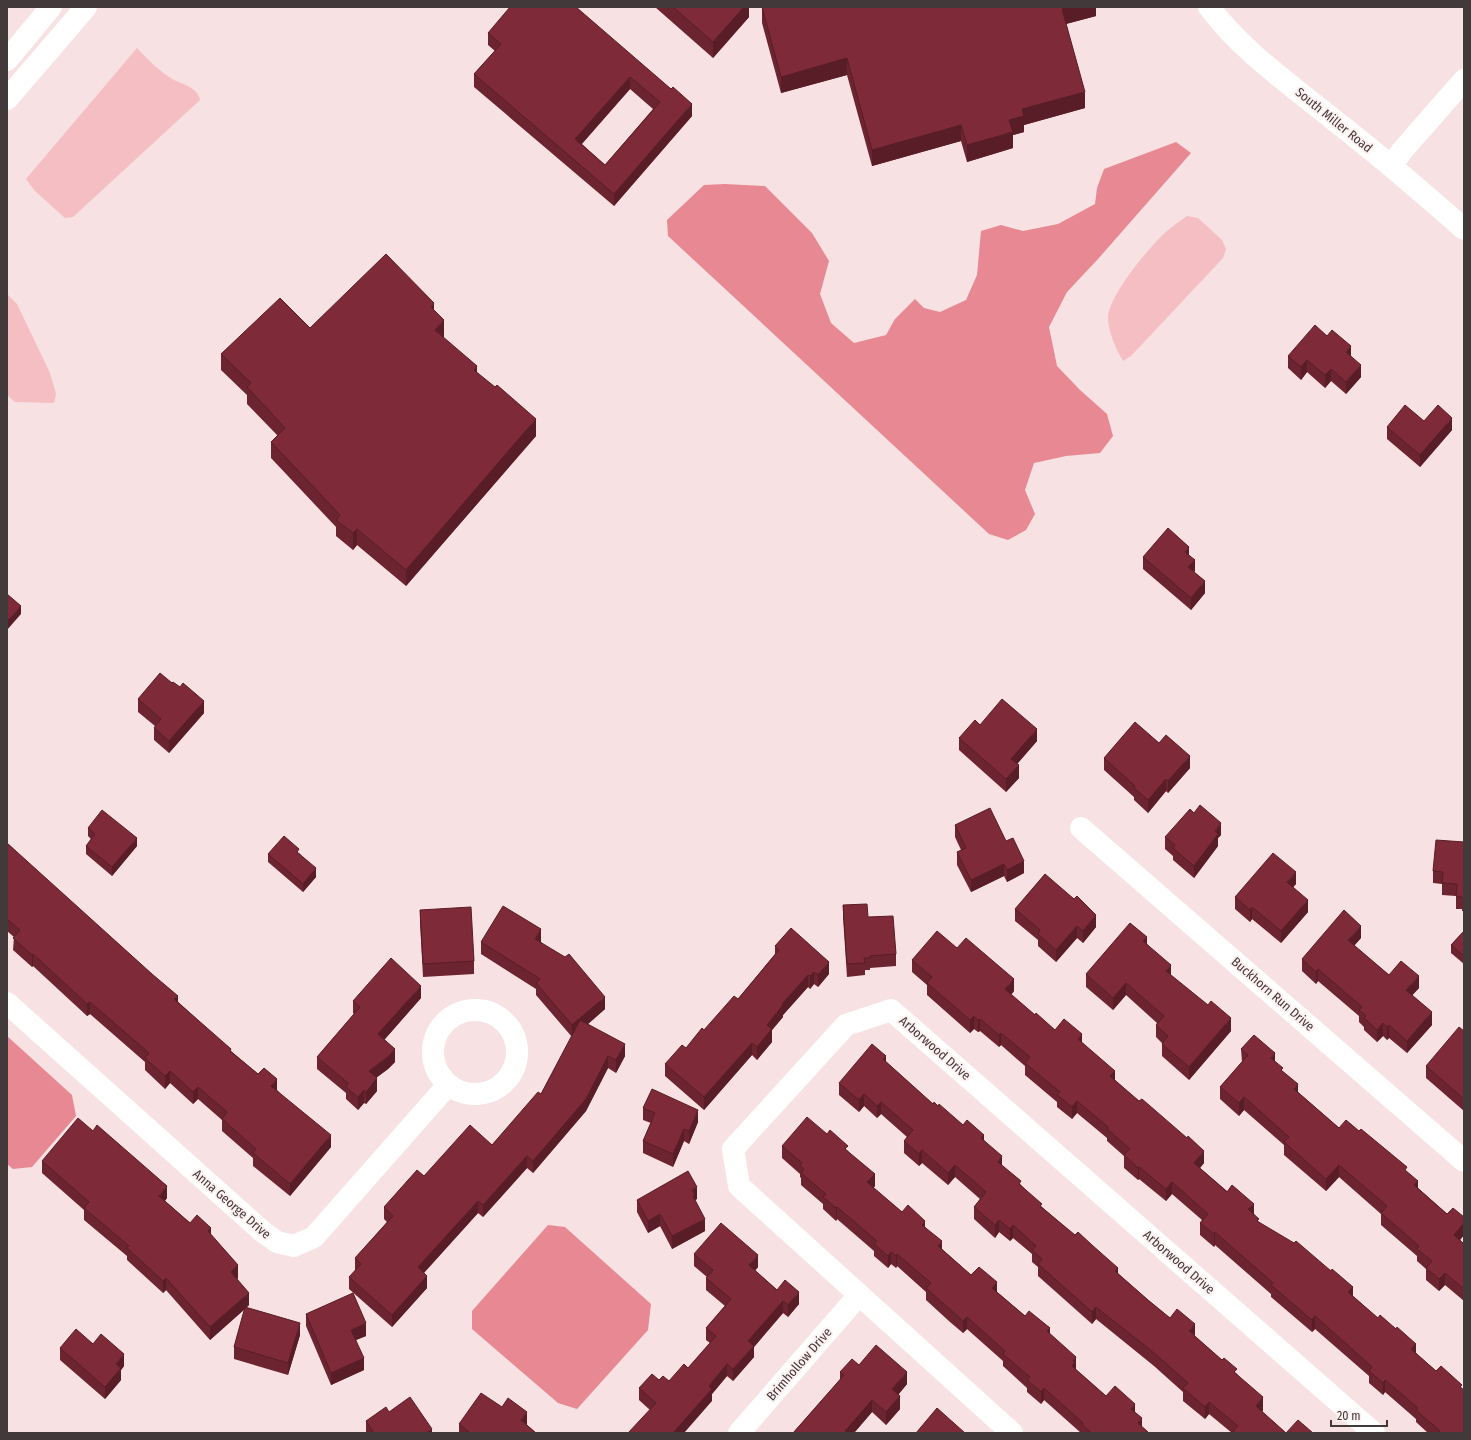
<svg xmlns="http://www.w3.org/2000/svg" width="1471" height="1440" font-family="'Fira Sans Condensed',sans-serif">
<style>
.green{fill:#f5bec2}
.water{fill:#e78892}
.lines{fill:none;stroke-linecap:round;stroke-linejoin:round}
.minor{stroke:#fff;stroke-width:22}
.major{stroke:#fff;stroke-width:22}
.wall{fill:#6c2430;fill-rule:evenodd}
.shaded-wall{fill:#581d27}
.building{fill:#7e2a38;stroke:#581d27;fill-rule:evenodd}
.labels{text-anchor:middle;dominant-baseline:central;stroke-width:4;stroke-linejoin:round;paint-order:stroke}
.street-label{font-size:13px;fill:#42393a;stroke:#fef1f1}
</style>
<rect width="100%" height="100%" fill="#f7e1e2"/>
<!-- green -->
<g class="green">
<path d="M137,48C148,60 159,71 174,80C183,84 198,88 200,100L73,217L65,218L35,191L26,179Z"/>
<path d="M1187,216L1198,218L1222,240L1226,249L1223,258L1131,356L1123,361C1116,349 1108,332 1108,317C1109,295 1150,246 1167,231C1173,226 1180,221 1187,216Z"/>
<polygon points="7,294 17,304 50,373 56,394 54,403 15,402 7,395"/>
</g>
<!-- water -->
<g class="water">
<polygon points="1176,142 1191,153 1098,259 1067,292 1049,327 1057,366 1080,390 1107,414 1113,436 1100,453 1066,456 1034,463 1025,490 1035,514 1026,530 1008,540 989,534 668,236 667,220 704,185 725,184 765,186 812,233 829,261 820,294 831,323 854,343 886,335 895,319 915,299 924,308 940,312 966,300 977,275 981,231 1001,225 1023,231 1058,224 1095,204 1097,188 1104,169"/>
<polygon points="7,1036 72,1095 76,1116 32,1167 13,1169 7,1164"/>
<polygon points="548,1225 565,1227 651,1304 648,1330 577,1409 558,1403 472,1329 472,1311"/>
</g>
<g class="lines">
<!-- minor -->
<g class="minor">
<path d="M1209,7C1243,52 1291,85 1334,120C1379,155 1422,192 1464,229"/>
<polyline points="1392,166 1401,152 1464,80"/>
<polyline points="1081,828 1464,1161"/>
<polyline points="7,1003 263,1232 277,1242 294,1246 314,1237 448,1085"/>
<circle cx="475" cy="1052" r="42"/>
<polyline points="739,1433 859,1295"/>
<polyline points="1012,1433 739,1186 733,1149 846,1025 891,1010 1374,1433"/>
</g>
<!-- major -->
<g class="major">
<polyline points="7,60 51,7"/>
<polyline points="7,99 86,7"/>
</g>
</g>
<!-- wall -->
<g class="wall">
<path d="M576,7L692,116L614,206L474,87V74L495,51L488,45V33ZM630,89L653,109L605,165L582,144Z"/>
<polygon points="655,7 749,7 749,17 713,58"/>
<polygon points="762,7 1096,7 1096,16 1066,24 1085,108 1024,125 1024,132 1013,135 1013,148 967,162 961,141 872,166 847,75 781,93 762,23"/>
<polygon points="434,310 444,337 443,337 536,436 406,586 357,545 353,550 336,536 336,527 271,458 271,442 278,436 247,404 247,395 221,370 221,354 310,328"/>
<polygon points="1288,356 1351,356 1361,377 1346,394 1331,381 1325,388 1307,372 1301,380 1288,368"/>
<polygon points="1424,421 1452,430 1420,467 1387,439 1387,427"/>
<polygon points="1189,555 1194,572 1205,593 1191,610 1143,569 1143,557"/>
<polygon points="138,699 204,713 169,753 154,740 154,728 155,726 138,712"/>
<polygon points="980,725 1037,741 1017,764 1019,778 1006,792 959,750 959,738"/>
<polygon points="1104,758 1190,768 1168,793 1166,791 1148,813 1134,800 1134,797 1104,770"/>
<polygon points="955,825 1006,841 1024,873 1007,882 1004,876 971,892 957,865 957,852 961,850 955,837"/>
<polygon points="88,828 137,846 112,876 86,854 86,846 91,839 88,836"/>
<polygon points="1221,835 1218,838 1218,846 1194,878 1173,860 1173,856 1165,849 1165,837"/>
<polygon points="1464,842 1464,911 1462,911 1462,909 1456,909 1456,896 1442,895 1442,884 1433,883 1433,871"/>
<polygon points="7,843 231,1051 277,1090 331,1147 290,1196 253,1166 253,1158 222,1131 222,1120 198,1099 193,1104 170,1083 165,1089 145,1070 145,1062 90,1014 87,1016 33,966 32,967 13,950 14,937 7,931"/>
<polygon points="299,853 316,877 303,892 268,862 268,854"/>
<polygon points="1296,884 1293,887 1308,912 1281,943 1252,919 1250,922 1235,909 1235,897"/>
<polygon points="1074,899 1096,927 1083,943 1077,938 1056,962 1038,946 1038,940 1015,921 1015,909"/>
<polygon points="843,905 868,917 896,954 896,966 870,968 870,970 865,970 865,975 847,977 843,917"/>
<polygon points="420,910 474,961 474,974 423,977 420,922"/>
<polygon points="1464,931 1464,964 1451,953 1451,945"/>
<polygon points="1361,938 1354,946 1389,975 1419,988 1412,995 1432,1025 1407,1053 1389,1038 1387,1040 1383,1036 1377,1042 1364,1030 1364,1027 1359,1022 1359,1016 1318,981 1316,984 1302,971 1302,959"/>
<polygon points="541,941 541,942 605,1009 588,1024 625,1056 616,1073 608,1068 586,1111 533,1173 527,1168 483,1217 478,1213 424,1273 427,1288 392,1327 349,1289 349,1277 355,1271 355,1258 387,1222 384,1219 384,1207 424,1176 492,1145 541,1094 572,1037 536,995 536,989 481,954 481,942"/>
<polygon points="1147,944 1171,975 1231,1031 1189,1080 1162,1056 1162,1043 1156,1037 1156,1025 1157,1023 1126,995 1113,1010 1086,987 1086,974"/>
<polygon points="775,946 829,974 818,987 814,984 810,989 808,987 783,1015 783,1017 772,1030 772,1042 757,1060 752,1055 704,1110 665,1076 665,1064 686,1048 738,999 775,954"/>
<polygon points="957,948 1014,991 1011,995 1035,1015 1055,1030 1082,1043 1115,1080 1204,1163 1200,1168 1254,1214 1259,1223 1353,1296 1436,1371 1462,1388 1464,1433 1428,1433 1416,1422 1416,1419 1385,1392 1383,1395 1369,1383 1369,1376 1315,1329 1312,1332 1271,1297 1271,1294 1215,1245 1214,1247 1200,1235 1200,1223 1202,1220 1172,1194 1166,1201 1139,1179 1138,1180 1124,1168 1124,1156 1107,1141 1107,1138 1077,1113 1072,1119 1057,1107 1057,1102 1025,1075 1025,1066 1001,1045 999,1047 980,1031 978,1032 974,1029 970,1033 927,995 927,985 912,972 912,960"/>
<polygon points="421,998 384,1040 395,1062 388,1069 376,1078 377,1091 366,1104 364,1103 358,1110 346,1099 346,1093 317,1069 317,1057 354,1014 353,1013 353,1001"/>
<polygon points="1464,1031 1464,1111 1426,1078 1426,1066"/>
<polygon points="1241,1049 1275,1062 1298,1092 1339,1128 1407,1172 1418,1188 1447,1214 1464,1217 1464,1235 1460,1240 1464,1244 1464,1301 1445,1285 1439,1291 1426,1280 1426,1269 1417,1261 1417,1256 1381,1225 1381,1214 1339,1177 1326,1191 1284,1155 1284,1145 1244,1110 1239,1116 1220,1099 1220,1087 1242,1062"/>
<polygon points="886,1062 933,1104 963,1125 984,1140 1002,1165 1042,1207 1148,1300 1170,1318 1195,1336 1237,1374 1263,1410 1262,1412 1286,1433 1313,1433 1232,1433 1209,1414 1205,1419 1183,1401 1183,1392 1154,1366 1096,1319 1092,1324 1038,1276 1038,1267 1032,1262 1032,1254 1013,1238 1010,1241 999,1232 995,1238 974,1219 974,1207 980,1199 955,1177 948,1185 922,1163 919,1166 904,1153 904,1141 907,1137 881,1114 877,1118 864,1106 859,1112 839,1095 839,1083"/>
<polygon points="643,1108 698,1122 689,1144 684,1141 673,1167 643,1153 643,1141 651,1123 643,1120"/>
<polygon points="827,1134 848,1151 875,1186 873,1188 902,1212 925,1227 942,1249 971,1275 997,1292 1025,1316 1050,1334 1076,1369 1076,1370 1106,1396 1135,1413 1142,1427 1149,1433 1081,1433 1044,1400 1041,1404 1027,1392 1027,1388 1003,1366 1003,1361 967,1329 963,1333 950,1322 926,1300 926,1292 897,1266 896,1268 891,1264 888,1268 874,1256 874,1251 837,1219 836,1221 823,1209 823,1204 801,1185 801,1178 800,1177 800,1174 782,1158 782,1146"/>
<polygon points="42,1161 167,1198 165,1201 190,1223 211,1235 238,1278 237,1279 249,1305 246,1308 300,1335 288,1375 234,1359 234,1347 245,1309 210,1340 166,1290 163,1293 127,1260 127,1256 84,1220 84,1210 42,1173"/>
<polygon points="697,1199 695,1200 705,1231 672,1249 660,1226 648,1233 637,1212 637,1200"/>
<polygon points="694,1254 758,1267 755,1271 777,1290 799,1304 788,1317 783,1313 754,1347 754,1357 733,1381 727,1376 712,1394 712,1401 650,1410 639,1400 639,1388 659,1380 669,1381 688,1368 710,1343 706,1340 706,1328 725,1306 706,1290 706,1278 707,1277 694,1266"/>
<polygon points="306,1314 366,1336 356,1340 364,1370 331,1385 306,1326"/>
<polygon points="93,1344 124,1366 121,1370 121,1380 105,1399 60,1360 60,1348"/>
<polygon points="859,1365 907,1384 898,1395 900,1409 886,1425 872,1412 854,1433 793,1433 840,1380 840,1372"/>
<polygon points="502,1407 527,1424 527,1425 536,1433 459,1433 459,1424"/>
<polygon points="389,1412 432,1433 366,1433 366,1421"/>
</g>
<!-- shaded-wall -->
<g class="shaded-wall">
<polygon points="744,7 749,7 749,17 713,58 713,42"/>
<polygon points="1069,7 1096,7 1096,16 1062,25 1062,9"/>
<polygon points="847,58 847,75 781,93 781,77"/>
<polygon points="630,77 630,89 575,151 575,139"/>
<polygon points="1085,92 1085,108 1024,125 1024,132 1013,135 1013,148 967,162 967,145 1009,120 1022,109"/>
<polygon points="692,104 692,116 614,206 614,194"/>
<polygon points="961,125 961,141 872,166 872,150"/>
<polygon points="434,303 434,320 431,307"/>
<polygon points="444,320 444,337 435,346 435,330"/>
<polygon points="1351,346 1351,358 1346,352"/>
<polygon points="1307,360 1307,372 1301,380 1301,367"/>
<polygon points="1361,365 1361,377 1346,394 1346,382"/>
<polygon points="477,366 477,382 474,370"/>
<polygon points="1331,369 1331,381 1325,388 1325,375"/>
<polygon points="1452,418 1452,430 1420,467 1420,455"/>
<polygon points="536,419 536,436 406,586 406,570"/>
<polygon points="357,529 357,545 353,550 353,533"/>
<polygon points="1189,547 1189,559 1185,552"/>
<polygon points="1195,560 1195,572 1188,567"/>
<polygon points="1205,581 1205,593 1191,610 1191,598"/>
<polygon points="21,606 21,614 7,630 7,621"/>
<polygon points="204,701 204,713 169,753 169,741"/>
<polygon points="1037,729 1037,741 1011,771 1011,759"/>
<polygon points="1190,756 1190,768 1168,793 1168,781"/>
<polygon points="1019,765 1019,778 1006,792 1006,779"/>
<polygon points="1166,779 1166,791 1148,813 1148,800"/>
<polygon points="1221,823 1221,835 1218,838 1218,846 1194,878 1194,866 1215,831"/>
<polygon points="137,838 137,846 112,876 112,867"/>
<polygon points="1024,861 1024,873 1007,882 1007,870"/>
<polygon points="1004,864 1004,876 971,892 971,880"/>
<polygon points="316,868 316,877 303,892 303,884"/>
<polygon points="1296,872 1296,884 1287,894 1287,882"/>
<polygon points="1308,900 1308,912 1281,943 1281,931"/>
<polygon points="1252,907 1252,919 1250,922 1250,910"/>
<polygon points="1096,915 1096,927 1083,943 1083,931"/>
<polygon points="1077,926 1077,938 1056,962 1056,950"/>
<polygon points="1361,926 1361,938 1348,952 1348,940"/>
<polygon points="541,929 541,941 535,951 535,939"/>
<polygon points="1147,937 1147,949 1143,941"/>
<polygon points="33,954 33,966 32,967 32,955"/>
<polygon points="829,962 829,974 818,987 818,975"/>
<polygon points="1171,965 1171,977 1166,971"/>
<polygon points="1318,969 1318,981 1316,984 1316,972"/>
<polygon points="814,972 814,984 810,989 810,976"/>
<polygon points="808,975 808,987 783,1015 783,1017 772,1030 772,1042 757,1060 757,1047 767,1025 782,1004"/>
<polygon points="1419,976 1419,988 1406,1002 1406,990"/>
<polygon points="1014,979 1014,991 1005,1002 1005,989"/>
<polygon points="1126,983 1126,995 1113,1010 1113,998"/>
<polygon points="421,986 421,998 378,1047 378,1034"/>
<polygon points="178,996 178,1008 174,999"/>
<polygon points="605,997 605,1009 572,1038 572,1025"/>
<polygon points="90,1002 90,1014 87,1016 87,1004"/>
<polygon points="1432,1012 1432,1025 1407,1053 1407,1041"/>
<polygon points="974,1016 974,1029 970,1033 970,1020"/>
<polygon points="1231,1018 1231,1031 1189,1080 1189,1067"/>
<polygon points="980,1019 980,1031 978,1032 978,1020"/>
<polygon points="1383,1023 1383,1036 1377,1042 1377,1030"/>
<polygon points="1389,1025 1389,1038 1387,1040 1387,1027"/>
<polygon points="1001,1033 1001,1045 999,1047 999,1035"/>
<polygon points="1082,1034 1082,1047 1078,1039"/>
<polygon points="752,1043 752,1055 704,1110 704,1097"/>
<polygon points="625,1044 625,1056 616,1073 616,1060"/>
<polygon points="395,1049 395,1062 388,1069 369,1083 369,1071"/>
<polygon points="1275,1053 1275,1065 1271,1058"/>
<polygon points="608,1056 608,1068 586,1111 533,1173 533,1161"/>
<polygon points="886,1056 886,1068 883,1059"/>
<polygon points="170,1071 170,1083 165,1089 165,1076"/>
<polygon points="1115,1071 1115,1083 1110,1076"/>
<polygon points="377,1078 377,1091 366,1104 366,1092"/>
<polygon points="277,1079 277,1091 271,1086"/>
<polygon points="1298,1084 1298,1097 1294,1089"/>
<polygon points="198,1087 198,1099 193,1104 193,1092"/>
<polygon points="364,1090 364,1103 358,1110 358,1097"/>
<polygon points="864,1094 864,1106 859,1112 859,1100"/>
<polygon points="1244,1097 1244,1110 1239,1116 1239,1103"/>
<polygon points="1077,1101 1077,1113 1072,1119 1072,1107"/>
<polygon points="881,1102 881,1114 877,1118 877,1106"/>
<polygon points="698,1110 698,1122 689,1144 689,1131"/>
<polygon points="684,1129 684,1141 673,1167 673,1154"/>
<polygon points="331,1135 331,1147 290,1196 290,1184"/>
<polygon points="984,1135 984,1147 981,1138"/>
<polygon points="922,1150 922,1163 919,1166 919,1154"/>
<polygon points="1204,1151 1204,1163 1194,1175 1194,1163"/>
<polygon points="527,1156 527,1168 483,1217 483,1205"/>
<polygon points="1002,1156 1002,1169 998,1162"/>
<polygon points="955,1165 955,1177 948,1185 948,1173"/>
<polygon points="1339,1165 1339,1177 1326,1191 1326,1179"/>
<polygon points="1139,1167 1139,1179 1138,1180 1138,1168"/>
<polygon points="875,1174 875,1186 867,1195 867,1182"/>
<polygon points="1418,1181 1418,1194 1414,1185"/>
<polygon points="1172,1182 1172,1194 1166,1201 1166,1189"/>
<polygon points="167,1186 167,1198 159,1208 159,1196"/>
<polygon points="697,1187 697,1199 695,1200 695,1207 692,1190"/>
<polygon points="478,1201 478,1213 418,1279 418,1267"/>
<polygon points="1254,1204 1254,1216 1248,1209"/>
<polygon points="837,1207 837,1219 836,1221 836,1208"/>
<polygon points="660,1214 660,1226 648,1233 648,1221"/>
<polygon points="705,1219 705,1231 672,1249 672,1236"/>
<polygon points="999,1220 999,1232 995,1238 995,1225"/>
<polygon points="925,1221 925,1233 922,1225"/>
<polygon points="1464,1223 1464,1235 1454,1247 1454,1235"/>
<polygon points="1013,1225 1013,1238 1010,1241 1010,1229"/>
<polygon points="211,1228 211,1240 208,1231"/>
<polygon points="1215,1232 1215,1245 1214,1247 1214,1234"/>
<polygon points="942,1241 942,1254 938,1246"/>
<polygon points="891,1252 891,1264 888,1268 888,1256"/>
<polygon points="897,1254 897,1266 896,1268 896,1256"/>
<polygon points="758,1255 758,1267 749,1277 749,1265"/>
<polygon points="238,1265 238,1278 231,1284 231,1272"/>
<polygon points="1118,1268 1118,1280 1115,1271"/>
<polygon points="1445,1273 1445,1285 1439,1291 1439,1279"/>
<polygon points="427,1276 427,1288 392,1327 392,1315"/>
<polygon points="166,1278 166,1290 163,1293 163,1281"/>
<polygon points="997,1282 997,1295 992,1288"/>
<polygon points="1353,1287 1353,1300 1348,1292"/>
<polygon points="799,1292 799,1304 788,1317 788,1305"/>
<polygon points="249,1293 249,1305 210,1340 210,1327"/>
<polygon points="783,1301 783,1313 754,1347 754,1357 733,1381 733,1369 748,1341"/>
<polygon points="1096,1307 1096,1319 1092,1324 1092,1312"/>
<polygon points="1315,1316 1315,1329 1312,1332 1312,1320"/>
<polygon points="967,1317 967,1329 963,1333 963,1321"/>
<polygon points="300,1323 300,1335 288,1375 288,1363"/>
<polygon points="366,1323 366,1336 351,1342 351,1330"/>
<polygon points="1195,1324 1195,1336 1189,1331"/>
<polygon points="1050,1328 1050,1340 1047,1331"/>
<polygon points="1416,1344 1416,1356 1411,1349"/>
<polygon points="124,1354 124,1366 121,1370 121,1380 105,1399 105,1387 116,1364"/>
<polygon points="1076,1357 1076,1369 1075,1371 1072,1366 1073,1361"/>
<polygon points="364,1358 364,1370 331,1385 331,1373"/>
<polygon points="727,1364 727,1376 712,1394 712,1401 684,1433 673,1433 709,1386"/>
<polygon points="907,1372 907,1384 892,1402 892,1389"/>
<polygon points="1385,1380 1385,1392 1383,1395 1383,1383"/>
<polygon points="1044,1388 1044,1400 1041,1404 1041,1392"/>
<polygon points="900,1396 900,1409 886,1425 886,1412"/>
<polygon points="1263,1397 1263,1410 1256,1419 1256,1406"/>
<polygon points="872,1400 872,1412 854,1433 845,1433 845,1431"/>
<polygon points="1209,1402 1209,1414 1205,1419 1205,1407"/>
<polygon points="1135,1404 1135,1417 1131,1409"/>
<polygon points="527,1412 527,1424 521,1432 521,1420"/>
<polygon points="1142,1418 1142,1431 1138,1423"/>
<polygon points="432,1429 432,1433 426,1433"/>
</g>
<!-- building -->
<g class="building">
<path d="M510,7H576L671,89L673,87L692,104L614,194L474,74L501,44L488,33ZM630,77L660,102L605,165L575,139Z"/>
<polygon points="673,7 744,7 713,42"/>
<polygon points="762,7 1069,7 1062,9 1085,92 1022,109 1024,116 1009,120 1013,132 967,145 961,125 872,150 847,58 781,77"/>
<polygon points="386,254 434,303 431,307 444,320 435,330 477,366 474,370 495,387 497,385 536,419 406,570 357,529 353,533 336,520 340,515 271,442 285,428 247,387 251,383 221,354 280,298 310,328"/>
<polygon points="1315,325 1327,336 1332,330 1351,346 1346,352 1361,365 1346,382 1331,369 1325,375 1307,360 1301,367 1288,356"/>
<polygon points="1405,405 1424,421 1438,405 1452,418 1420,455 1387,427"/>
<polygon points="1168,528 1189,547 1185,552 1195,560 1188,567 1205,581 1191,598 1143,557"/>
<polygon points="7,594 21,606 7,621"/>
<polygon points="160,673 172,683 173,682 180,687 183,683 204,701 169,741 154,728 161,719 138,699"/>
<polygon points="1002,699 1037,729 1011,759 1019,765 1006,779 959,738 975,720 980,725"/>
<polygon points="1135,722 1159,743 1166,735 1190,756 1168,781 1166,779 1148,800 1134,788 1135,786 1104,758"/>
<polygon points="1200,805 1221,823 1215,831 1218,834 1194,866 1173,848 1175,845 1165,837 1190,809 1194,813"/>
<polygon points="990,808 1006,841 1013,838 1024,861 1007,870 1004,864 971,880 957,852 966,848 955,825"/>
<polygon points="102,810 137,838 112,867 86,846 95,834 88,828"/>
<polygon points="284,836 299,849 297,852 316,868 303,884 268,854"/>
<polygon points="1436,840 1464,842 1464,899 1462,899 1462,897 1456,896 1457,884 1442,883 1443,872 1433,871"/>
<polygon points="7,843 152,974 178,996 174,999 231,1049 230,1051 258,1074 264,1068 277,1079 271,1086 331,1135 290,1184 253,1153 256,1149 222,1119 227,1112 198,1087 193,1092 170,1071 165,1076 145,1058 149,1053 90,1002 87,1004 33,954 32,955 13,938 20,930 7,919"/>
<polygon points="1273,853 1296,872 1287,882 1308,900 1281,931 1252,907 1250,910 1235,897"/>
<polygon points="1045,874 1074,899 1077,896 1096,915 1083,931 1077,926 1056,950 1038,934 1040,930 1015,909"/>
<polygon points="867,904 868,917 893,916 896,954 870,956 870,958 864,958 865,963 847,964 843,905"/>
<polygon points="503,906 541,929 535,939 565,957 569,954 605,997 572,1025 536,983 540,979 481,942"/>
<polygon points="471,907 474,961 423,964 420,910"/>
<polygon points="1344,910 1361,926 1348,940 1389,975 1401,961 1419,976 1406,990 1432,1012 1407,1041 1389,1025 1387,1027 1383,1023 1377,1030 1364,1018 1366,1016 1359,1010 1362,1007 1318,969 1316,972 1302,959"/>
<polygon points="1130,923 1147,937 1143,941 1171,965 1166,971 1208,1005 1211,1001 1231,1018 1189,1067 1162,1044 1168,1036 1156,1025 1164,1016 1126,983 1113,998 1086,974"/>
<polygon points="791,928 829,962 818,975 814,972 810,976 808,975 782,1004 783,1005 767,1025 772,1029 757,1047 752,1043 704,1097 665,1064 682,1045 686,1048 702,1028 704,1030 734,996 738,999 779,950 775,946"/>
<polygon points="937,931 957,948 966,938 1014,979 1005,989 1035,1015 1036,1013 1055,1030 1064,1019 1082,1034 1078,1039 1115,1071 1110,1076 1139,1101 1142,1099 1187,1138 1188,1136 1204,1151 1194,1163 1227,1192 1232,1185 1254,1204 1248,1209 1259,1219 1257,1221 1294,1243 1296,1241 1331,1271 1332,1269 1353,1287 1348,1292 1378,1318 1380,1315 1396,1329 1397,1327 1416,1344 1411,1349 1436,1371 1441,1366 1462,1385 1460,1387 1464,1390 1464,1433 1438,1433 1440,1431 1416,1410 1418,1408 1385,1380 1383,1383 1369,1371 1372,1367 1350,1347 1315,1316 1312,1320 1285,1297 1271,1285 1273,1283 1249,1262 1215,1232 1214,1234 1200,1223 1208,1214 1172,1182 1166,1189 1139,1167 1138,1168 1124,1155 1130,1149 1107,1129 1108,1127 1077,1101 1072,1107 1057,1095 1060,1092 1025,1063 1030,1057 1001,1033 999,1035 980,1019 978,1020 974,1016 970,1020 927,983 932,977 912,960"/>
<polygon points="1464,931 1464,956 1451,945"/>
<polygon points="391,958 421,986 378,1034 395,1049 388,1057 369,1071 377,1078 366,1092 364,1090 358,1097 346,1087 348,1083 317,1057 360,1007 353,1001"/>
<polygon points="580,1020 625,1044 616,1060 608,1056 586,1099 533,1161 527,1156 483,1205 478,1201 418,1267 427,1276 392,1315 349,1277 361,1264 355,1258 393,1216 384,1207 417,1170 424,1176 470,1125 492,1145 538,1092 541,1094"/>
<polygon points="1459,1027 1464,1031 1464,1099 1426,1066"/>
<polygon points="1254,1035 1275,1053 1271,1058 1283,1068 1281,1070 1298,1084 1294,1089 1339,1128 1346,1120 1359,1131 1361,1129 1407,1167 1405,1170 1418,1181 1414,1185 1447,1214 1453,1208 1464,1217 1464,1223 1454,1235 1464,1244 1464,1289 1445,1273 1439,1279 1426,1268 1432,1261 1417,1249 1419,1246 1381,1213 1387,1206 1339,1165 1326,1179 1284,1142 1289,1137 1244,1097 1239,1103 1220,1087 1248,1055 1241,1049"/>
<polygon points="872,1044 886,1056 883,1059 933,1104 934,1102 938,1106 939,1104 963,1125 967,1120 984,1135 981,1138 1002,1156 998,1162 1021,1181 1019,1184 1042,1204 1040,1206 1075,1235 1078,1232 1092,1245 1118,1268 1115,1271 1148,1300 1170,1318 1177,1309 1195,1324 1189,1331 1222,1360 1224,1358 1237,1369 1234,1372 1263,1397 1256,1406 1286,1433 1298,1420 1313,1433 1236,1433 1233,1431 1238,1426 1209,1402 1205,1407 1183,1388 1188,1383 1154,1353 1096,1307 1092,1312 1038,1264 1042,1259 1032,1250 1036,1246 1013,1225 1010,1229 999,1220 995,1225 974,1207 986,1192 955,1165 948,1173 922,1150 919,1154 904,1141 913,1130 881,1102 877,1106 864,1094 859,1100 839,1083"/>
<polygon points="652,1089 698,1110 689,1131 684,1129 673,1154 643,1141 655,1113 643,1108"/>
<polygon points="807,1117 827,1134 830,1130 848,1146 845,1149 875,1174 867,1182 902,1212 908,1205 925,1221 922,1225 942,1241 938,1246 971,1275 979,1267 997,1282 992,1288 1025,1316 1029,1311 1050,1328 1047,1331 1076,1357 1073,1361 1075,1362 1072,1366 1106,1396 1115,1386 1135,1404 1131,1409 1142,1418 1138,1423 1149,1433 1092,1433 1082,1425 1083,1423 1044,1388 1041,1392 1027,1380 1030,1377 1003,1354 1005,1351 967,1317 963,1321 926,1288 931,1283 897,1254 896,1256 891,1252 888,1256 874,1244 877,1241 837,1207 836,1208 823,1197 826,1194 801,1173 804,1169 800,1165 802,1163 782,1146"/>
<polygon points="78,1118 93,1131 97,1125 167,1186 159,1196 190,1223 197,1215 211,1228 208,1231 238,1265 231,1272 249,1293 210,1327 166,1278 163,1281 127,1248 129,1246 84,1208 89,1202 42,1161"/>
<polygon points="688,1171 697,1187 692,1190 695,1195 693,1196 705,1219 672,1236 660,1214 648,1221 637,1200"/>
<polygon points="721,1223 758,1255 749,1265 777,1290 785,1280 799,1292 788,1305 783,1301 748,1341 754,1346 733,1369 727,1364 709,1386 712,1389 673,1433 628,1433 656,1403 639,1388 652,1374 659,1380 663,1376 669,1381 684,1364 688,1368 716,1336 706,1328 731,1299 706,1278 713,1270 694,1254"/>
<polygon points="353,1293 366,1323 351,1330 364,1358 331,1373 306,1314"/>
<polygon points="245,1307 300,1323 288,1363 234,1347"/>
<polygon points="76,1329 93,1344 101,1334 124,1354 116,1364 121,1368 105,1387 60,1348"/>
<polygon points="876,1345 907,1372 892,1389 900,1396 886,1412 872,1400 845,1431 848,1433 793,1433 844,1375 840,1372 852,1359 859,1365"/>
<polygon points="481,1393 502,1407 508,1398 527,1412 521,1420 536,1433 470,1433 459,1424"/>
<polygon points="410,1397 432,1429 426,1433 374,1433 366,1421 386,1407 389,1412"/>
<polygon points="937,1408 965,1433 916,1433"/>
</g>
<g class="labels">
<!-- street labels -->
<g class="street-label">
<text transform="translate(1334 120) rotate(39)">South Miller Road</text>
<text transform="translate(1273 994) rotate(41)">Buckhorn Run Drive</text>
<text transform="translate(935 1048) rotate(41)">Arborwood Drive</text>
<text transform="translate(232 1204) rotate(41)">Anna George Drive</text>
<text transform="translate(1179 1262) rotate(41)">Arborwood Drive</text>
<text transform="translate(799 1364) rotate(-49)">Brimhollow Drive</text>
</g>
</g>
<!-- border -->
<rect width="1471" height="1440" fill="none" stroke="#42393a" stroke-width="16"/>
<!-- scale -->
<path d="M1331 1420v6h56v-6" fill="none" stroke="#42393a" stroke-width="2"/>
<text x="1337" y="1420" font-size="12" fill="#42393a" stroke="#fef1f1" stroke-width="3" paint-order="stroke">20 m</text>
</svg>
